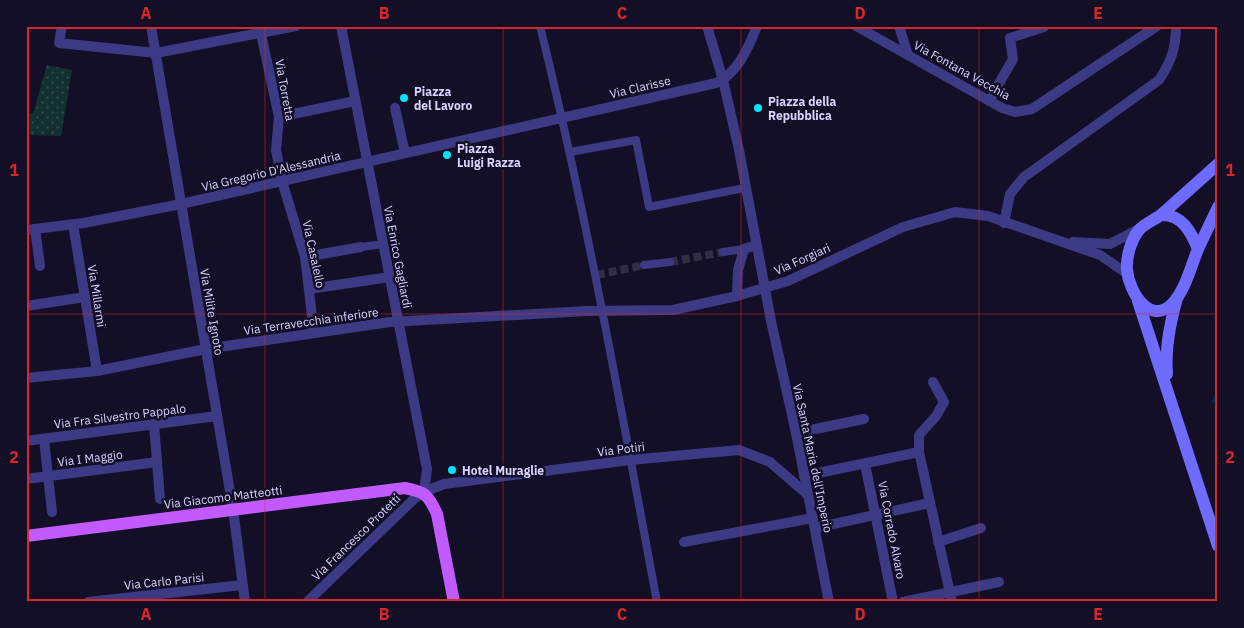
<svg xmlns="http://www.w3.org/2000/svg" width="1244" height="628" font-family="'IBM Plex Sans',sans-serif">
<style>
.park{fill:url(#park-dots)}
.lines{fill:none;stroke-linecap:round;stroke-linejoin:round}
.stream{stroke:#0c2248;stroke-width:3}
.pedestrian-tunnel{stroke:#312d47;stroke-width:8;stroke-dasharray:8 4;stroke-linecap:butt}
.pedestrian{stroke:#3d3a85;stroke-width:8}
.minor{stroke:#3d3a85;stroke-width:10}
.secondary{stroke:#6f6bff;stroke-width:12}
.primary{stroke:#c25bff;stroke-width:12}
.grid{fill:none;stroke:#d62828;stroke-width:1;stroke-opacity:0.55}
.poi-dot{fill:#00e5ff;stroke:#130f26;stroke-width:2}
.labels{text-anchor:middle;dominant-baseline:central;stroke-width:5;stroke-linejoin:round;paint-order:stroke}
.street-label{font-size:12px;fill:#d9d4ff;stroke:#130f26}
.poi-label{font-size:12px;font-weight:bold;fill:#d9d4ff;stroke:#130f26;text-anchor:start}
.neatline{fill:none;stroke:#d62828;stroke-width:2}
.grid-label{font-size:16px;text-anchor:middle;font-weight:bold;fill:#d62828}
</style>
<defs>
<pattern id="park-dots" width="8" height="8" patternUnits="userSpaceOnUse" patternTransform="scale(1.25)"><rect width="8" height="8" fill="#12302f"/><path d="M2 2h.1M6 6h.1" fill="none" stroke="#344d4e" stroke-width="1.8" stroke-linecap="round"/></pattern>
</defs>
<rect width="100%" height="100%" fill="#130f26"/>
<!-- park -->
<polygon class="park" points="47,65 72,70 61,136 26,135 26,112 33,114"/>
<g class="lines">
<!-- stream -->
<polyline class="stream" points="1213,402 1218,393"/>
<!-- pedestrian-tunnel -->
<g class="pedestrian-tunnel">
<polyline points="670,262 723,252"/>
<polyline points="597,275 644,265"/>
</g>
<!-- pedestrian -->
<g class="pedestrian">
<path d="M540,26C587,216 621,409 657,602"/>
<polyline points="570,152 636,140 649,207 739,189"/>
<polyline points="361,247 383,244"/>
<polyline points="723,252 744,249"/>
<polyline points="644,265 670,262"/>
</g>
<!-- minor -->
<g class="minor">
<polyline points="62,26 59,43 156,53 296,26"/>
<polyline points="151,26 233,509 245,602"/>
<polyline points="341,26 427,469 424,492"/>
<polyline points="707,26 723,80 739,150 771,321 796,433 829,602"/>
<polyline points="856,26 1002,108 1015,112 1032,109 1157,26"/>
<polyline points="899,26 908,55"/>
<polyline points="261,34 279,117 276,150 282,181 305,257 314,333"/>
<polyline points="989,101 1013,59 1010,38 1044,27"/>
<polyline points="395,108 405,153"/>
<polyline points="279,117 355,101"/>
<path d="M1004,223L1010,194L1024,177L1159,80C1171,62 1176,48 1176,26"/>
<polyline points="73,224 97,371"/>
<polyline points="35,229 40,266"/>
<path d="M26,230L84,223L181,204L716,83C737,74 749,47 757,26"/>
<polyline points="1073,242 1110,244 1139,229"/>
<polyline points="305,257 361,247"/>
<polyline points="309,289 390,277"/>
<polyline points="737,296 738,270 744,249 756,245"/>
<polyline points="26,306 85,297"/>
<polyline points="26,378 97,371 206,349 390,322 587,311 673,310 737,296 788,281 903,227 955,212 988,216 1100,255 1129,275"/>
<polyline points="933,382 944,402 936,416 919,435 919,452 952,602"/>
<polyline points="154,424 160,499"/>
<polyline points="796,433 864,419"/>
<polyline points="44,439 52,512"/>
<polyline points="26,441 217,416"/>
<polyline points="865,464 893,602"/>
<polyline points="804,476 919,452"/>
<polyline points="26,479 157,462"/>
<polyline points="815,528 930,503"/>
<polyline points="684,542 813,518"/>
<polyline points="938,542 981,528"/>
<polyline points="88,602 242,585"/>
<polyline points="307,602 414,499 424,492 444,484 630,460 739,450 770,462 808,495"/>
<polyline points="903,602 999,582"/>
</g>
<!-- secondary -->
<g class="secondary">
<path d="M1161,215C1182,214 1191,232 1198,249C1191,266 1185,291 1172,304C1149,326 1129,291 1127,270C1126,257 1131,240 1139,230C1144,224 1154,220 1161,215Z"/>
<polyline points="1161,215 1218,164"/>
<polyline points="1198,249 1218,207"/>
<polyline points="1138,301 1218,546"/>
<path d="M1167,374C1165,348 1170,324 1177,298"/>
</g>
<!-- primary -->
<path class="primary" d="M26,536L405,488C425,492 428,494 437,514L454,602"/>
</g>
<!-- grid -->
<path class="grid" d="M265,26V602M503,26V602M741,26V602M979,26V602M26,314H1218"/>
<!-- markers -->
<g class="poi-dot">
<circle cx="404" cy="98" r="5"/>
<circle cx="758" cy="108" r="5"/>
<circle cx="447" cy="155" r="5"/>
<circle cx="452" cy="470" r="5"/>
</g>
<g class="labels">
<!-- street labels -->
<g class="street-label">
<text transform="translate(962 70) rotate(29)">Via Fontana Vecchia</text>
<text transform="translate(640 87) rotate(-13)">Via Clarisse</text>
<text transform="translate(285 90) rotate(80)">Via Torretta</text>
<text transform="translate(271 171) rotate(-13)">Via Gregorio D'Alessandria</text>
<text transform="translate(314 254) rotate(78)">Via Casalello</text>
<text transform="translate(398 257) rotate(79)">Via Enrico Gagliardi</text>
<text transform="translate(802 259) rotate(-24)">Via Forgiari</text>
<text transform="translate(97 296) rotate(81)">Via Millarmi</text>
<text transform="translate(212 312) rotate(80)">Via Milite Ignoto</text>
<text transform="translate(311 321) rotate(-8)">Via Terravecchia inferiore</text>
<text transform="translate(120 416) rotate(-7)">Via Fra Silvestro Pappalo</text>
<text transform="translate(621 449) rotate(-7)">Via Potiri</text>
<text transform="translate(90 458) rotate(-7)">Via I Maggio</text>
<text transform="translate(813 458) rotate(78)">Via Santa Maria dell'Imperio</text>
<text transform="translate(223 497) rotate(-7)">Via Giacomo Matteotti</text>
<text transform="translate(892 530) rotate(79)">Via Corrado Alvaro</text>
<text transform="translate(356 537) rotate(-44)">Via Francesco Protetti</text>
<text transform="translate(164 581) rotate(-6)">Via Carlo Parisi</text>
</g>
<!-- poi labels -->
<g class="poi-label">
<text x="414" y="91">Piazza<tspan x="414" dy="14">del Lavoro</tspan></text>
<text x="768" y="101">Piazza della<tspan x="768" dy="14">Repubblica</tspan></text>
<text x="457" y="148">Piazza<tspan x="457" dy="14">Luigi Razza</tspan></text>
<text x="462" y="470">Hotel Muraglie</text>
</g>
</g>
<!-- border -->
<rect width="1244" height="628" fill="none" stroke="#130f26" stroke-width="55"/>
<rect x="28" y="28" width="1188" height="572" class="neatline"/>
<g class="grid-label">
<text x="146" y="19">A</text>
<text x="384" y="19">B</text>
<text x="622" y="19">C</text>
<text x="860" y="19">D</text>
<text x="1098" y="19">E</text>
<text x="14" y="176">1</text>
<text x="1230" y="176">1</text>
<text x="14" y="463">2</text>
<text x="1230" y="463">2</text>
<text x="146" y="620">A</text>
<text x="384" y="620">B</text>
<text x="622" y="620">C</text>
<text x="860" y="620">D</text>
<text x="1098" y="620">E</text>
</g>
</svg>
